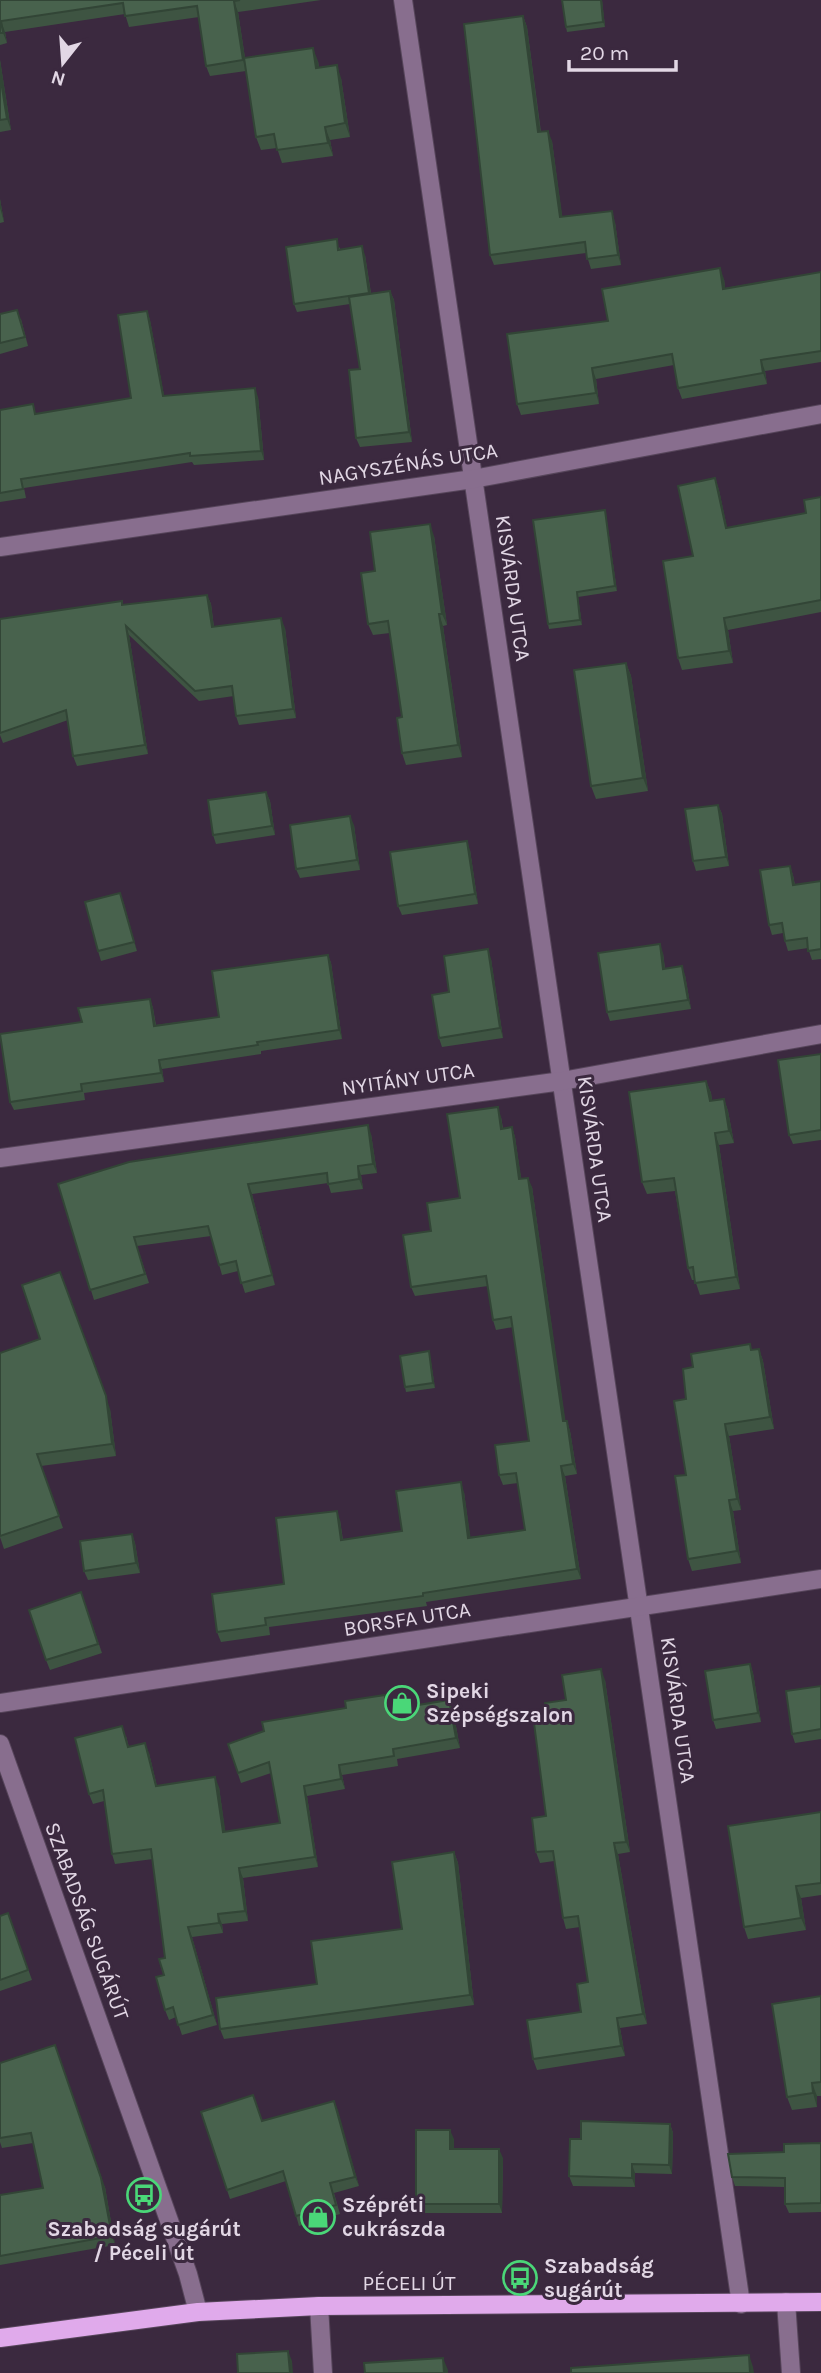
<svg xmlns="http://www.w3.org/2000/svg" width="821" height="2373" font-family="Karla,sans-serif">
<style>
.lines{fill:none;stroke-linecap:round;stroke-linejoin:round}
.minor-casing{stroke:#56455a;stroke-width:20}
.major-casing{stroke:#56455a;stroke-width:20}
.minor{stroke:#886e8e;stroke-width:18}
.major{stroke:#e0aaeb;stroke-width:18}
.wall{fill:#3e5442}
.shaded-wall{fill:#324536}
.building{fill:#48624d;stroke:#324536;stroke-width:2}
.labels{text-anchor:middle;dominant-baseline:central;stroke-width:6;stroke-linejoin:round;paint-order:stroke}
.street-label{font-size:21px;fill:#e2d7e5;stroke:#3b293f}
.poi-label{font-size:21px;font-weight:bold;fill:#e2d7e5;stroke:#3b293f;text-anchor:start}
</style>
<rect width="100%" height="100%" fill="#3b293f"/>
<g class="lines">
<!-- minor casing -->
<g class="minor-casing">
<g id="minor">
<polyline points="403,0 741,2304"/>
<polyline points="0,547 473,479 821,414"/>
<polyline points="0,1158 562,1081 821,1034"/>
<polyline points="0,1703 821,1579"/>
<polyline points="0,1744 188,2274 198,2312"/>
<polyline points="786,2302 791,2373"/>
<polyline points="319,2306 323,2373"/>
</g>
</g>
<!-- major casing -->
<g class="major-casing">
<polyline id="major" points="0,2338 198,2312 319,2306 821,2302"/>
</g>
<!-- minor -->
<use href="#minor" class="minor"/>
<!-- major -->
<use href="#major" class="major"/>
</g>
<!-- wall -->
<g class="wall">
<polygon points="0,0 321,0 238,12 245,58 318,61 319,68 341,78 350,137 330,140 333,156 282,163 277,148 261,150 256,137 246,71 210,76 206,66 199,17 129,27 125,14 5,32 7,43 0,45"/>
<polygon points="562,0 602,0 605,27 567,32 566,27"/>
<polygon points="523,16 527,27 541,132 552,141 562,217 615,222 621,265 591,269 586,253 494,265 490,255"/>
<polygon points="0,60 11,130 0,132"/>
<polygon points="0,199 4,222 0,223"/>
<polygon points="340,247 340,249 365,255 371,293 390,291 394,300 412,442 360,447 356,438 360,369 350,304 297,312 294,304"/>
<polygon points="821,272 821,362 765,371 767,384 682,399 678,388 674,365 596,379 599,404 521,415 517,404 608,321 724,279 725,288"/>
<polygon points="147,311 150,320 164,396 258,397 264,460 194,465 192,462 24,488 26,498 0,502 0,410 36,414 131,398"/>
<polygon points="0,314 21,319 28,346 0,354"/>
<polygon points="715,478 719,490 727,528 806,513 821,497 821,612 728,630 733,663 682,670 678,658 693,556"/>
<polygon points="605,510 606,515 617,591 578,597 582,625 549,629 548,624"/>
<polygon points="434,536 447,625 443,626 462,757 406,765 402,753 402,717 390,633 373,635 368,624 375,571"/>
<polygon points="207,595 211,604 214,627 285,628 296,718 239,725 236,716 234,696 199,701 129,635 148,754 77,766 73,756 68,720 3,743 0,735 0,619 122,601 123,605"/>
<polygon points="626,663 631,676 648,791 596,799 591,786"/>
<polygon points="266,792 270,801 275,835 216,844 213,835"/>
<polygon points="718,805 722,814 729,866 696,871 693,861"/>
<polygon points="354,825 360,870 300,878 296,869"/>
<polygon points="470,850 478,904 402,915 398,906"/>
<polygon points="790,866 793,875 795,885 821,881 821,959 812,960 808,948 788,951 785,941 783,933 772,935 769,925"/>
<polygon points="120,893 137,951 101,961 98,951"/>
<polygon points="663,953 665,968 685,975 691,1009 610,1021 607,1012"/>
<polygon points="328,955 331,963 342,1039 261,1051 261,1054 162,1069 164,1082 84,1093 85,1100 14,1110 10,1102 82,1022 150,999 153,1008 156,1025 219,1017"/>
<polygon points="491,959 503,1038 442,1047 439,1038"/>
<polygon points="821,1054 821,1140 793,1144 789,1135"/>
<polygon points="706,1081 711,1093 712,1101 724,1099 728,1111 734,1143 719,1145 740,1289 700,1295 695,1280 692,1280 688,1268 675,1191 647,1194 642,1182"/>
<polygon points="501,1117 503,1128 512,1127 515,1137 521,1179 532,1187 565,1421 567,1421 570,1431 577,1474 565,1476 581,1579 426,1602 427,1606 269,1627 270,1635 221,1642 217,1632 284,1584 340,1520 343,1540 402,1531 464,1492 470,1537 525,1530 518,1483 503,1485 499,1475 529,1441 513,1327 496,1330 493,1320 488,1286 415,1296 411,1287 431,1231 460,1198"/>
<polygon points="371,1134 377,1173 361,1175 363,1189 331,1193 328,1183 252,1194 275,1285 245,1293 238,1271 222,1275 211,1236 137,1246 149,1283 94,1300 58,1184"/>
<polygon points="759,1349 763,1361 774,1429 729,1436 741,1510 733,1511 741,1563 692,1571 688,1559 686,1475 686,1399 693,1367"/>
<polygon points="0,1353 110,1409 116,1456 41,1466 63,1528 4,1549 0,1537"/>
<polygon points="430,1356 435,1388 406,1392 405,1387"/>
<polygon points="132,1534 135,1543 140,1573 88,1580 84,1571"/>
<polygon points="81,1592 102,1653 50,1670 46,1660"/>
<polygon points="750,1664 753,1673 761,1722 716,1729 713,1720"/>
<polygon points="605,1680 630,1852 618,1854 647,2024 620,2028 625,2056 537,2070 533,2059 581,2012 588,1982 580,1927 566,1929 563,1918 554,1861 540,1863 536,1852 546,1816 548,1721 566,1700"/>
<polygon points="821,1686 821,1739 795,1743 792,1734"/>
<polygon points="388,1705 389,1710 453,1710 460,1748 397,1759 398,1766 342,1775 345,1789 307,1796 318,1867 243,1878 248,1921 222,1924 223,1933 192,1937 217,2025 182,2035 176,2017 169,2020 165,2010 165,1958 153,1859 115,1864 112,1854 104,1801 93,1804 89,1794 126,1736 129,1747 149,1753 157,1786 219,1787 225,1832 280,1823 271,1773 241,1783 228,1744"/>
<polygon points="821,1812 821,1895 801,1898 806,1930 748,1939 744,1927"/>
<polygon points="454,1852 458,1863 474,2005 224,2039 220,2029 317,1984 402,1929"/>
<polygon points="8,1913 32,1980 0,1991 0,1916"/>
<polygon points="821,1996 821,2096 817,2096 817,2107 792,2110 787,2097"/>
<polygon points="0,2063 105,2187 115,2245 0,2265 0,2195 43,2188 33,2143 2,2148 0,2142"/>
<polygon points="334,2101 359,2186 334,2193 340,2214 299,2226 286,2181 230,2199 227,2190 262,2121"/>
<polygon points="670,2124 673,2133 672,2174 635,2173 635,2187 573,2186 569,2176 581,2139"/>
<polygon points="454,2139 454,2149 503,2158 502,2213 419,2213 416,2204"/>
<polygon points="821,2143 821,2212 789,2213 785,2204 785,2187 735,2186 732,2177 784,2152"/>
</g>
<!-- shaded-wall -->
<g class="shaded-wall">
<polygon points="601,0 602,0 605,27 603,22"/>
<polygon points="234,1 238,12 247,71 243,60"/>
<polygon points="523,16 527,27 542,143 538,132"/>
<polygon points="1,21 5,32 7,43 3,33"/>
<polygon points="313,48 318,61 321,81 316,68"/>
<polygon points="0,60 11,130 7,119 0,75"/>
<polygon points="337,65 341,78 350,137 345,123"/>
<polygon points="325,127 330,140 333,156 328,143"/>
<polygon points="548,131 552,141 564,228 560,217"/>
<polygon points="0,199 4,222 0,208"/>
<polygon points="612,211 615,222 621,265 618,255"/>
<polygon points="362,246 365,255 372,301 369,293"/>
<polygon points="720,268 724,279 727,300 723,289"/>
<polygon points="390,291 394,300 412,442 409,432"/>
<polygon points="147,311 150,320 166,405 163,396"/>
<polygon points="761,360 765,371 767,384 763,373"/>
<polygon points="592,368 596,379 599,404 596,393"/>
<polygon points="255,388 258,397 264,460 261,451"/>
<polygon points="715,478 719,490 730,540 726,528"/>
<polygon points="605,510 606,515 617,591 615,586"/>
<polygon points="430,524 434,536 447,625 442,614"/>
<polygon points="577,592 578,597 582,625 580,620"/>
<polygon points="207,595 211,604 215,636 212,627"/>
<polygon points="439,614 443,626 462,757 458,745"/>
<polygon points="281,618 285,628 296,718 293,709"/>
<polygon points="724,618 728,630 733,663 729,651"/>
<polygon points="126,626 129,635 148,754 145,745"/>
<polygon points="626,663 631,676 648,791 643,778"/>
<polygon points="266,792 270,801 275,835 272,826"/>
<polygon points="718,805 722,814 729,866 726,857"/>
<polygon points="350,816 354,825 360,870 357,860"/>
<polygon points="467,841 470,850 478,904 475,894"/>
<polygon points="790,866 793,875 796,894 793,885"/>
<polygon points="120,893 124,903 137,951 134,942"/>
<polygon points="660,944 663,953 666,978 663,969"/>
<polygon points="488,949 491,959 503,1038 500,1028"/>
<polygon points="328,955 331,963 342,1039 339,1030"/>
<polygon points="682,966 685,975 691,1009 688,1000"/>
<polygon points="150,999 153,1008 157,1035 154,1026"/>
<polygon points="159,1060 162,1069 164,1082 161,1073"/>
<polygon points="706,1081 711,1093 714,1113 710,1101"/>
<polygon points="724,1099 728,1111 734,1143 729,1131"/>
<polygon points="498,1107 501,1117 504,1138 501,1129"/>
<polygon points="368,1125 371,1134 377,1173 373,1164"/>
<polygon points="512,1127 515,1137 523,1189 519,1179"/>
<polygon points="715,1133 719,1145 740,1289 736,1277"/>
<polygon points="358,1166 361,1175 363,1189 359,1179"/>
<polygon points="528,1178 532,1187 567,1431 563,1421"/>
<polygon points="248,1184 252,1194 275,1285 272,1275"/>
<polygon points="759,1349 763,1361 774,1429 770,1417"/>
<polygon points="429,1351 430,1356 435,1388 433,1383"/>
<polygon points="106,1396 110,1409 116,1456 112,1444"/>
<polygon points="567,1421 570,1431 577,1474 573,1464"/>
<polygon points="725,1424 729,1436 741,1510 737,1499"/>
<polygon points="561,1466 565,1476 581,1579 577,1569"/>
<polygon points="461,1482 464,1492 472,1547 468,1538"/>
<polygon points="729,1500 733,1511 741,1563 737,1551"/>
<polygon points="337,1511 340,1520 344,1550 341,1540"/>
<polygon points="132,1534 135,1543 140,1573 136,1563"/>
<polygon points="750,1664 753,1673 761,1722 758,1713"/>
<polygon points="601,1669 605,1680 630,1852 626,1842"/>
<polygon points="449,1700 453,1710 460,1748 456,1738"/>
<polygon points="145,1743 149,1753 159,1796 156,1786"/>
<polygon points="339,1765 342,1775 345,1789 341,1779"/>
<polygon points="215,1777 219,1787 227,1842 223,1832"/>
<polygon points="304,1786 307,1796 318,1867 315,1857"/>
<polygon points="614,1843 618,1854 647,2024 643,2014"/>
<polygon points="454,1852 458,1863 474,2005 470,1995"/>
<polygon points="239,1868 243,1878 248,1921 245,1911"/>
<polygon points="796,1886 801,1898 806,1930 801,1918"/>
<polygon points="218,1914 222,1924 223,1933 219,1923"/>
<polygon points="188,1927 192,1937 217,2025 213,2015"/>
<polygon points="617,2018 620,2028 625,2056 621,2046"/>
<polygon points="55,2045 105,2187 115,2245 112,2236"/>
<polygon points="812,2083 817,2096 817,2107 813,2093"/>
<polygon points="334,2101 338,2110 359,2186 355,2177"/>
<polygon points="670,2124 673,2133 672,2174 669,2165"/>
<polygon points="450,2130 454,2139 454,2158 450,2149"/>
<polygon points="499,2149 503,2158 502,2213 499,2204"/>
<polygon points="632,2164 635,2173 635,2187 632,2178"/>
<polygon points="288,2351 292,2361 293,2373 290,2373"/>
<polygon points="749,2355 753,2367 754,2373 750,2373"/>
<polygon points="443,2358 448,2370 448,2373 444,2373"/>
</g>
<!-- building -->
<g class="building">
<polygon points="0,0 240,0 234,1 243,60 206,66 197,6 125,16 123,3 1,21 3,33 0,33"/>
<polygon points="562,0 601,0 603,22 566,27"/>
<polygon points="523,16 538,132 548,131 560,217 612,211 618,255 587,259 585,242 490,255 464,24"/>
<polygon points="313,48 316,68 337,65 345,123 325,127 328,143 277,150 274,134 256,137 244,58"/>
<polygon points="0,75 7,119 0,120"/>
<polygon points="337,239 338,250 362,246 369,293 294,304 286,247"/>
<polygon points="720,268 723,289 821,272 821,351 761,360 763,373 678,388 672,354 592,368 596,393 517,404 507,334 608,321 602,289"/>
<polygon points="390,291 409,432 356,438 349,370 360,369 349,297"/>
<polygon points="17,310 25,337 0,343 0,314"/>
<polygon points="147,311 163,396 255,388 261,451 190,456 190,453 21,479 23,489 0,493 0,410 33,404 35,414 131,398 118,315"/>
<polygon points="715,478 726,528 806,513 804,500 821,497 821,600 724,618 729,651 678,658 663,561 693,556 678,486"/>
<polygon points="605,510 615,586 577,592 580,620 548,624 533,520"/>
<polygon points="430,524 442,614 439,614 458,745 402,753 397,718 402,717 388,621 368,624 361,573 375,571 370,532"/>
<polygon points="207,595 212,627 281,618 293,709 236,716 232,686 195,691 126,626 145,745 73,756 66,710 0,733 0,619 122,601 122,605"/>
<polygon points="626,663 643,778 591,786 574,670"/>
<polygon points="266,792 272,826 213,835 208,800"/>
<polygon points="718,805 726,857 693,861 685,809"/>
<polygon points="350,816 357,860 296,869 290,825"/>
<polygon points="467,841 475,894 398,906 390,852"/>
<polygon points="790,866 793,885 821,881 821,949 808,951 807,938 785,941 782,923 769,925 760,870"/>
<polygon points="120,893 134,942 98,951 85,902"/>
<polygon points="660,944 663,969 682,966 688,1000 607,1012 598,953"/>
<polygon points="488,949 500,1028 439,1038 432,995 449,992 444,956"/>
<polygon points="328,955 339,1030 257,1042 258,1045 159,1060 161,1073 81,1084 82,1091 10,1102 0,1034 82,1022 78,1008 150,999 154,1026 219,1017 212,971"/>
<polygon points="821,1054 821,1130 789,1135 778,1060"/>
<polygon points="706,1081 710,1101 724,1099 729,1131 715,1133 736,1277 695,1283 693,1267 688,1268 674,1178 642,1182 629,1092"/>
<polygon points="498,1107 501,1129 512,1127 519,1179 528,1178 563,1421 567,1421 573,1464 561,1466 577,1569 423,1593 423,1596 265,1618 266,1625 217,1632 212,1594 284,1584 276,1518 337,1511 341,1540 402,1531 396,1491 461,1482 468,1538 525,1530 516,1473 499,1475 495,1445 529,1441 511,1317 493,1320 486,1276 411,1287 403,1235 431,1231 427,1203 460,1198 447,1114"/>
<polygon points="368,1125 373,1164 358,1166 359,1179 328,1184 327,1173 248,1184 272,1275 241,1283 236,1261 219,1265 208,1226 134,1237 145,1274 90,1290 58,1184 129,1162"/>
<polygon points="60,1272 106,1396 112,1444 37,1454 59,1516 0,1536 0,1353 40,1339 22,1285"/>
<polygon points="750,1344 751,1350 759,1349 770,1417 725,1424 737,1499 729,1500 737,1551 688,1559 675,1476 686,1475 674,1401 686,1399 683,1369 693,1367 691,1354"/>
<polygon points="429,1351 433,1383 405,1387 400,1356"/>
<polygon points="132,1534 136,1563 84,1571 80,1541"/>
<polygon points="81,1592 98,1644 46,1660 29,1610"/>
<polygon points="750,1664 758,1713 713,1720 705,1671"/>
<polygon points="601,1669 626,1842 614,1843 643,2014 617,2018 621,2046 533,2059 527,2020 581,2012 577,1984 588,1982 578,1916 563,1918 553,1851 536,1852 532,1818 546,1816 534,1723 548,1721 545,1703 566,1700 562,1675"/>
<polygon points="821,1686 821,1729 792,1734 786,1691"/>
<polygon points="385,1695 387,1710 449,1700 456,1738 393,1749 394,1756 339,1765 341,1779 304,1786 315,1857 239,1868 245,1911 218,1914 219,1923 188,1927 213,2015 178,2025 173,2007 165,2010 156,1977 164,1975 159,1959 165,1958 151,1849 112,1854 103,1790 89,1794 75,1738 122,1726 128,1747 145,1743 156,1786 215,1777 223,1832 280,1823 269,1762 238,1773 228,1744 264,1731 262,1722 346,1708 345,1701"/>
<polygon points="821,1812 821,1883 796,1886 801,1918 744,1927 728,1826"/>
<polygon points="454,1852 470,1995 220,2029 216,1998 317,1984 311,1941 402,1929 392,1862"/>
<polygon points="8,1913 28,1970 0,1980 0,1916"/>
<polygon points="821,1996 821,2082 812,2083 813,2093 787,2097 772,2004"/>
<polygon points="55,2045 101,2178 112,2236 0,2256 0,2195 43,2188 31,2133 0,2138 0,2063"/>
<polygon points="253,2095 262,2121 334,2101 355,2177 330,2183 336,2205 296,2216 283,2171 227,2190 201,2112"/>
<polygon points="581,2121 670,2124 669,2165 632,2164 632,2178 569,2176 570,2139 581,2139"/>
<polygon points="416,2130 450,2130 450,2149 499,2149 499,2204 416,2204"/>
<polygon points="821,2143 821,2203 785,2204 785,2178 732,2177 728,2154 784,2152 784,2144"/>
<polygon points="288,2351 290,2373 238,2373 237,2354"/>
<polygon points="749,2355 750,2373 571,2373 571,2368"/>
<polygon points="443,2358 444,2373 365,2373 364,2363"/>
</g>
<!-- icons -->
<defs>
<g id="shop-ring" transform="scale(1.75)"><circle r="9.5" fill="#3b293f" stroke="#4ad778" stroke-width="1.5"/><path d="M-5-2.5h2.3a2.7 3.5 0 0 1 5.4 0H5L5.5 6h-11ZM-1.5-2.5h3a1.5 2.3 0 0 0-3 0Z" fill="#4ad778"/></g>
<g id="bus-ring" transform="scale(1.75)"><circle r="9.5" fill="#3b293f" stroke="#4ad778" stroke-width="1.5"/><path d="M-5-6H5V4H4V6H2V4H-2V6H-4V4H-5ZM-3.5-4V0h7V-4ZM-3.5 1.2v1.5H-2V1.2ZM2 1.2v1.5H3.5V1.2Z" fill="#4ad778"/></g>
</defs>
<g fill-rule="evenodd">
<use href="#shop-ring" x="402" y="1703"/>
<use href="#bus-ring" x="144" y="2195"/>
<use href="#shop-ring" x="318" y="2217"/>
<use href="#bus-ring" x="520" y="2278"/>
</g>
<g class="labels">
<!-- street labels -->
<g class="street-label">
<text transform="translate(408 464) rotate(-9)">NAGYSZÉNÁS UTCA</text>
<text transform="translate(513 588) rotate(82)">KISVÁRDA UTCA</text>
<text transform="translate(408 1079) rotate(-8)">NYITÁNY UTCA</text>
<text transform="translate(595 1149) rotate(82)">KISVÁRDA UTCA</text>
<text transform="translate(407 1619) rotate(-9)">BORSFA UTCA</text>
<text transform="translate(678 1710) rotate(82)">KISVÁRDA UTCA</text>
<text transform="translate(87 1921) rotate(70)">SZABADSÁG SUGÁRÚT</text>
<text x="409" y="2283">PÉCELI ÚT</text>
</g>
<!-- poi labels -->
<g class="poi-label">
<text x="426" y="1691">Sipeki<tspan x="426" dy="24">Szépségszalon</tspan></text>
<text x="342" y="2205">Szépréti<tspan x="342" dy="24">cukrászda</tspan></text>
<text x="144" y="2229" text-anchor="middle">Szabadság sugárút<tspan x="144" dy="24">/ Péceli út</tspan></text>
<text x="544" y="2266">Szabadság<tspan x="544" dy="24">sugárút</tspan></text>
</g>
</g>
<!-- north arrow -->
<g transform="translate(63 63) rotate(197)" stroke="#3b293f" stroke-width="5" paint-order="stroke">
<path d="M0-5L12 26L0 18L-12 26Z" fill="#e2d7e5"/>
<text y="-10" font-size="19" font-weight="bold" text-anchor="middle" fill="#e2d7e5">N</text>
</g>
<!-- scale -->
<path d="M569 60v10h107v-10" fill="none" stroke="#e2d7e5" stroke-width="3.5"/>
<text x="580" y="60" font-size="21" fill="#e2d7e5" stroke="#3b293f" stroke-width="5" paint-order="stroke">20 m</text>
</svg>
